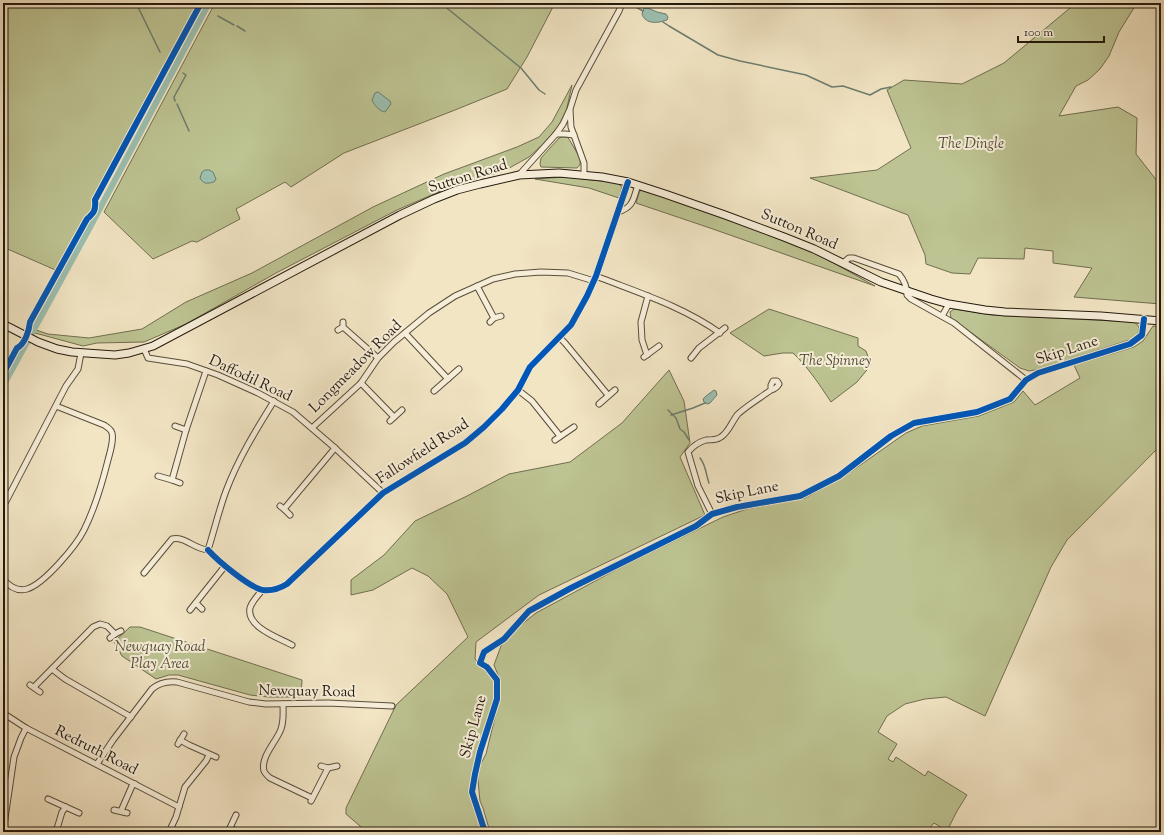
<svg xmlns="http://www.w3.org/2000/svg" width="1164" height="835" font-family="'Sorts Mill Goudy',serif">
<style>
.green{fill:#bdc392;stroke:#706e50}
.water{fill:#9cbfb0;stroke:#6c7d6f}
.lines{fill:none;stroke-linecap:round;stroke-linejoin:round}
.stream{stroke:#6c7d6f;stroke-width:1.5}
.canal{stroke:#9cbfb0;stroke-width:6}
.minor-casing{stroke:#584d3b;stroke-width:7}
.secondary-casing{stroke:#241a0d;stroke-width:9}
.minor{stroke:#f7eed9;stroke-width:5}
.secondary{stroke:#f7eed9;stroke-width:7}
.cycleway-casing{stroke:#f7eed9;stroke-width:8}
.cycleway{stroke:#0057b8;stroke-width:6}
.labels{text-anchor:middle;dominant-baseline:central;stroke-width:4;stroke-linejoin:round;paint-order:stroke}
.park-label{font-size:15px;font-style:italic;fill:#524d35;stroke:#f7eed9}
.street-label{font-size:15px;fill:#241a0d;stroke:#f7eed9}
</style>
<rect width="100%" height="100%" fill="#f2e5c4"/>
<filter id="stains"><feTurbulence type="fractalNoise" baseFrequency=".005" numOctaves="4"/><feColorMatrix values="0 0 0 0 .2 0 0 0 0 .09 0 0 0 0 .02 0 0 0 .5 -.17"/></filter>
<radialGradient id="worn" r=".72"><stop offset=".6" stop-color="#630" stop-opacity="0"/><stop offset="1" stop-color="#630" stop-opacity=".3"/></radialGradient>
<!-- green -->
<g class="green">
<polygon points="3,3 199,3 60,272 3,247"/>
<polygon points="215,3 555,3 527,57 507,89 455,110 344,153 291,187 285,182 236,209 240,219 197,242 192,241 153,259 104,212"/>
<polygon points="1076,3 1137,3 1119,32 1109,56 1100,69 1088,80 1076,86 1059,116 1118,107 1137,118 1136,154 1161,186 1161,304 1074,297 1092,268 1053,263 1053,251 1025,248 1024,259 978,258 970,274 952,273 926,264 925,255 908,215 810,178 877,170 911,148 887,90 904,80 962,84 1004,63"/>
<polygon points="572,85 566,112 558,127 543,144 529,157 504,171 457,184 397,210 276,273 186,324 144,342 97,343 83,346 35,333 36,330 48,334 89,338 142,329 186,302 252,273 373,207 444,174 517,147 539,137 552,122"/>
<path d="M562,137H567L569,139L580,158C581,162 580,166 577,168L541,167L540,164L541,158L559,138Z"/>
<polygon points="565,177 619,183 622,188 619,198 589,188 535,179"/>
<polygon points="641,189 758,230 812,251 875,286 710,228 636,203 639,193"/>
<path d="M769,309L858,338V346L866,351L871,365L857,382L831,402C819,384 808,367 793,353H783L764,356L730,333Z"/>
<path d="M954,309L992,315L1134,322C1142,327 1140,334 1132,339L1041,369L1029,371L1020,368L951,318L950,312Z"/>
<polygon points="1153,326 1161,327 1161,445 1067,540 1051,567 985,716 946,697 925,699 905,704 887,716 878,732 897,744 888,759 893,762 896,757 925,776 928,771 967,795 957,811 947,831 934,823 926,832 490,832 483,808 480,801 477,771 486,754 499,701 500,680 494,665 501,646 512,632 536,613 623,566 723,517 747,509 805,498 846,475 906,433 922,426 979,416 1014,402 1023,391 1035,405 1080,378 1074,365 1134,347 1143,341"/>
<polygon points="669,370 684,401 690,443 680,457 705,515 539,595 476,642 475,659 494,680 494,698 478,750 470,789 474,806 482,832 367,832 346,814 346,808 396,705 468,637 447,594 428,576 412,568 373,590 351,595 351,580 384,555 415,521 467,496 509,474 570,462 622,423"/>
<polygon points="130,627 140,627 302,680 301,697 268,697 250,695 178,675 169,675 156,679 122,656 114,642"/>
</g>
<!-- water -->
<g class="water">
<path d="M644,8H648L657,12L666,14L668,17L667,20C658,23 646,25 642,14Z"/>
<path d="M378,92L390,101L391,104L385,112C379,111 375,106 372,100L375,93Z"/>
<path d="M205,170H209L213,172L216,179L214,182C207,184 203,184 200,178L202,172Z"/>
<polygon points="714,390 716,391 717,395 710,403 707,404 704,402 703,399 706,396"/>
</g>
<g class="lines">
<!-- stream -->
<g class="stream">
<polyline points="136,3 160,52"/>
<polyline points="443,3 448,9 521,68 539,90 545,94"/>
<polyline points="629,3 643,11"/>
<polyline points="218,16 234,25"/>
<polyline points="663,22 669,26 718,55 740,61 806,75 832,87 843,86 870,95 881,89 891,87"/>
<polyline points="237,26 245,31"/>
<polyline points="175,101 174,97 186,75 183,73"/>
<polyline points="177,104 189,131"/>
<polyline points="668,410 676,418 680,429 684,432 689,440"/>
<polyline points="671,415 693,408 705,403"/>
<path d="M700,458C706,465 706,475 709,483"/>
</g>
<!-- canal -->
<polyline class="canal" points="3,386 88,231 209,3"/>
<!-- minor casing -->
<g class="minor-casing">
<g id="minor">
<polyline points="570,110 571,127 584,163 584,175"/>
<polyline points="556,134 565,134 574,135"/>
<polyline points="519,175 556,134 563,124 570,109 576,90 619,11 622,3"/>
<path d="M618,212C634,207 633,199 638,185"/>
<path d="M843,263L849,258H854L899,274C904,280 907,287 907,295L911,299L954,323L1026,380"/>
<path d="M596,276C639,293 682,306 720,333"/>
<polyline points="477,286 494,318"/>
<polyline points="942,316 949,304"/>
<polyline points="490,322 494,318 501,316"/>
<polyline points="343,327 378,358"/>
<polyline points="338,330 343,327 343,322"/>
<polyline points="405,333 448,379"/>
<polyline points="559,337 565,343 608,395"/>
<polyline points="144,349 148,358 187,364 218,375 258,393 293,412 335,448 383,493"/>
<polyline points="647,355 642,340 641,322 648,296"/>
<polyline points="644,357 659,346"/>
<polyline points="691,358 699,348 725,328"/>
<polyline points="361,383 394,417"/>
<polyline points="518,390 532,401 560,436"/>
<polyline points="434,391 459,369"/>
<polyline points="599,404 615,390"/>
<polyline points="390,421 402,410"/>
<polyline points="175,426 186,430"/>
<polyline points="312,428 361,383 378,358 394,342 429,313 455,296 493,279 515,274 541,272 568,273 594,281"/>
<polyline points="555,440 574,427"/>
<polyline points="158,476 172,480 180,483"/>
<polyline points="172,480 186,430 206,371"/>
<polyline points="280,506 284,509 290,515"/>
<polyline points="3,507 66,386 78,369 81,353"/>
<polyline points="284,509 335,448"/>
<path d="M712,514L698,486L688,452C693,446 699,442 706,440C712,440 717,440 721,437C729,432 732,421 738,414C748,405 760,398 771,390V385L773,381H777L779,384C777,388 775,389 771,390"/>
<path d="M208,550C218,561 250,588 263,590C272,591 279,589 287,584L383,493L465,443L484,427L502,409L518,390L530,367L571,325L587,296L596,276L628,182"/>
<path d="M208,550C214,531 219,510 226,491C238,459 256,430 274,401"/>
<path d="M144,573L172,539C185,536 194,549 208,550"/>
<path d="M3,579C9,586 17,592 27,589C44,584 76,546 84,530C95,508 102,484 108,460C110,452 114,441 112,433C111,429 107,427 104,425L56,406"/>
<path d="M262,590C258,596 252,601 250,608C246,627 279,638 292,645"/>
<polyline points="196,603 202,609"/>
<polyline points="190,610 225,566"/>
<polyline points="110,638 115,634 121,631"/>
<polyline points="52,669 65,679 131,717"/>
<polyline points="30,685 40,692"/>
<polyline points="34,687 93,627 100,624 107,626 115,634"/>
<path d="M283,704C283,712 284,721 281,729C277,741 260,757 264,771C265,774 268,776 270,778L312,798"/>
<polyline points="3,713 26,728 179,807"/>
<polyline points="180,740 189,745 216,757"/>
<polyline points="178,744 184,734"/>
<path d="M97,764L113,740L152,689C159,683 168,681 177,682L249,702L266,704L328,703L392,706"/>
<polyline points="321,766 328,768 337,766"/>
<polyline points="48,799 79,813"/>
<polyline points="311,801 328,768"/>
<polyline points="114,810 127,813"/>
<polyline points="121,811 132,786 135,784"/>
<polyline points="230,828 238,832"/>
<polyline points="3,832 14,757 21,738 26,728"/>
<polyline points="56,832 62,812 66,807"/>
<polyline points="169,832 176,817 185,787 206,761 209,755"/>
<polyline points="228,832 236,815"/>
<polyline points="485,832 472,792 475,774 480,752 497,699 497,680 487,667 480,663 484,652 504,639 529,611 571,588 696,526 712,514 737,507 800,496 839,476 891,436 914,423 977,412 1010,399 1026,380 1038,373 1130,344 1142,335 1144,319"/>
</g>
</g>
<!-- secondary casing -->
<g class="secondary-casing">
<polyline id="secondary" points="3,324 38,342 57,349 72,352 115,355 129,353 153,346 400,215 434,199 457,190 480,184 519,175 559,173 602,177 628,182 665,194 725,215 784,237 814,249 881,282 931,299 949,304 985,310 1005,312 1101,316 1161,321"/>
</g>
<!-- minor -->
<use href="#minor" class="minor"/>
<!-- secondary -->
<use href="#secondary" class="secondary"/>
<!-- cycleway casing -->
<g class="cycleway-casing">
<g id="cycleway">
<path d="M3,374L17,348C25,344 29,331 30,322L87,219C94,213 96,210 95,200L201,3"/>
<path d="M208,550C218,561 250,588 263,590C272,591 279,589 287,584L383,493L465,443L484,427L502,409L518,390L530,367L571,325L587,296L596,276L628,182"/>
<polyline points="485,832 472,792 475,774 480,752 497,699 497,680 487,667 480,663 484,652 504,639 529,611 571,588 696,526 712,514 737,507 800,496 839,476 891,436 914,423 977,412 1010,399 1026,380 1038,373 1130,344 1142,335 1144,319"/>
</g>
</g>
<!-- cycleway -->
<use href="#cycleway" class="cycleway"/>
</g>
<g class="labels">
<!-- park labels -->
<g class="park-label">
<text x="971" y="144">The Dingle</text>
<text x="835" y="361">The Spinney</text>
<text x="160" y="647">Newquay Road<tspan x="160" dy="17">Play Area</tspan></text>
</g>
<!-- street labels -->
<g class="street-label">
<text transform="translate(468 177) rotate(-17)">Sutton Road</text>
<text transform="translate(799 230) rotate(23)">Sutton Road</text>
<text transform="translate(1067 351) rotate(-18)">Skip Lane</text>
<text transform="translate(356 367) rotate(-45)">Longmeadow Road</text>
<text transform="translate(250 379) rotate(25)">Daffodil Road</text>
<text transform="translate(423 452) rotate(-33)">Fallowfield Road</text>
<text transform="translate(747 493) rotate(-12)">Skip Lane</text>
<text transform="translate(307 692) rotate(1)">Newquay Road</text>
<text transform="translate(474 727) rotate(-75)">Skip Lane</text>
<text transform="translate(96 751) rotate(27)">Redruth Road</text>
</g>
</g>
<!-- margin -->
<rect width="1164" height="835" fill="none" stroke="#f2e5c4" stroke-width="16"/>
<rect x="4" y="4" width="1156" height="827" fill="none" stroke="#241a0d" stroke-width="2"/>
<rect x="8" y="8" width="1148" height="819" fill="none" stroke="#241a0d"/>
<!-- scale -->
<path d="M1018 36v6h86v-6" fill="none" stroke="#241a0d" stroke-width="2"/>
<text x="1024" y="36" font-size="12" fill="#241a0d" stroke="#f7eed9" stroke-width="3" paint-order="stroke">100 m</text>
<rect width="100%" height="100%" filter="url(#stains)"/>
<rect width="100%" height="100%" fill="url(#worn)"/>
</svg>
